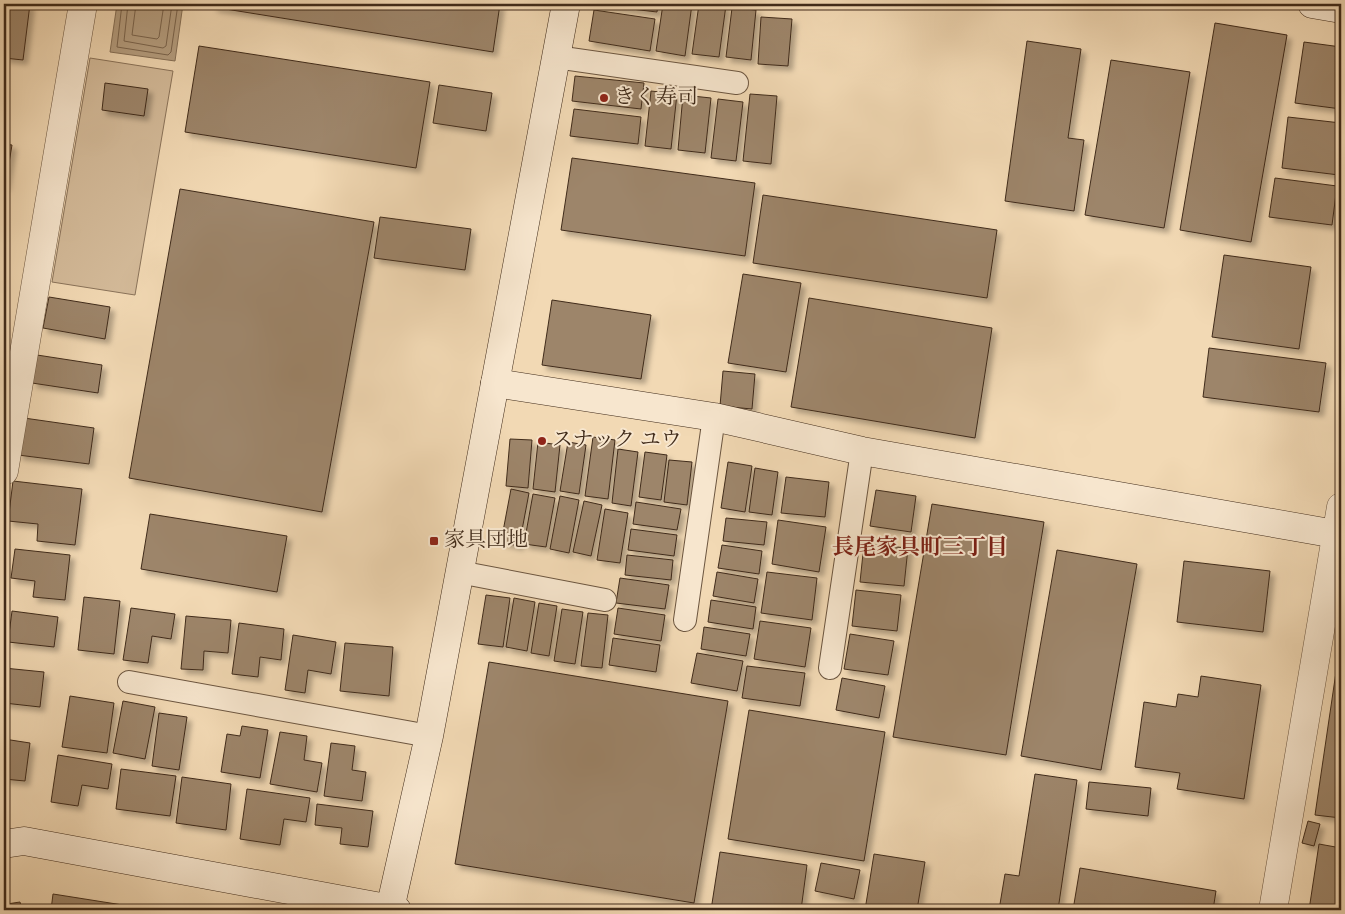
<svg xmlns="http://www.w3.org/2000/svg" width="1345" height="914" font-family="'Sorts Mill Goudy','Noto Serif JP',serif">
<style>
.green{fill:#d4bb9a;stroke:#8a735a}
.water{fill:#b59e80;stroke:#867057}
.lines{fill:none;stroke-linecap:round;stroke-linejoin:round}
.shore{stroke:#7a644d;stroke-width:1}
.building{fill:#9d856a;stroke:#402b1a;filter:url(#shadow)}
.lane-casing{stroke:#6c5640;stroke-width:24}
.street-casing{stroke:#6c5640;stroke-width:29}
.secondary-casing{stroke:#402b1a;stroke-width:29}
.lane{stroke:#f7e6ce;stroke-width:22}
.street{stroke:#f7e6ce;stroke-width:28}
.secondary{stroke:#f7e6ce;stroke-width:28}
.poi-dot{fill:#8f2418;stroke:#f7e6ce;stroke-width:2}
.labels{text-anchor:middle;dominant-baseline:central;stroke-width:4;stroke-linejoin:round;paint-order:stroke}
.poi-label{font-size:21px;fill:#402b1a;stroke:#f7e6ce;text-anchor:start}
.neighbourhood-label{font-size:22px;font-weight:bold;fill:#7a1f14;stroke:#f7e6ce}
</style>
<defs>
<filter id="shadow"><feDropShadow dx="4.5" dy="4.5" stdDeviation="2.5" flood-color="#0004"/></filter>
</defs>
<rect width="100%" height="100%" fill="#f2d9b4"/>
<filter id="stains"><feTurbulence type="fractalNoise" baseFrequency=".004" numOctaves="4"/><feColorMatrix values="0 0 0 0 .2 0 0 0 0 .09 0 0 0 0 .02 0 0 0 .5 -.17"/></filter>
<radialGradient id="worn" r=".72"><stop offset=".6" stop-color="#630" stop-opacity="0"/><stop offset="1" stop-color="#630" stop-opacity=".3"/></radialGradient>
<!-- green -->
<polygon class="green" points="90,58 173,71 135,295 52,282"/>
<!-- water -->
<polygon class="water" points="117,4 183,4 175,61 110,52"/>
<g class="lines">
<!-- shore -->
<g class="shore">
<polyline points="122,4 117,47 168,55 171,52 178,4"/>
<polyline points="128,4 124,41 163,48 166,46 172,4"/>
<polyline points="136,4 132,35 157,39 159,37 164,4"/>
</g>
</g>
<!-- building -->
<g class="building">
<polygon points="4,4 30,4 23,60 4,58"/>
<polygon points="213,4 500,4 493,52 213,7"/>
<polygon points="597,4 658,4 657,12 597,5"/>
<polygon points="663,4 692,4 685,56 656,51"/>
<polygon points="699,4 726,5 719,57 692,54"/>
<polygon points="732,8 756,10 751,60 726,57"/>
<polygon points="594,10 655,19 650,51 589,41"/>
<polygon points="761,17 792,19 788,66 758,64"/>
<polygon points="1215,23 1287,35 1251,242 1180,230"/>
<polygon points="1027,41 1081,49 1068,138 1084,140 1074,211 1005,201"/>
<polygon points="1304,42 1341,47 1341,109 1295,103"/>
<polygon points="199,46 430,82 416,168 185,132"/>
<polygon points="1111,60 1190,72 1164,228 1085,215"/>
<polygon points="575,76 644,83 641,109 572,101"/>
<polygon points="105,83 148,89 144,116 102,110"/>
<polygon points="439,85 492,93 486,131 433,123"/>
<polygon points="651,91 677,94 671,149 645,146"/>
<polygon points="750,94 777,96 771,164 743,161"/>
<polygon points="683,95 711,98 705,153 678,150"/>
<polygon points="718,99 743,102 736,161 711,158"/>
<polygon points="574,109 641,117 638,144 570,136"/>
<polygon points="1288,117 1341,123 1341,160 1339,175 1282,168"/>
<polygon points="4,144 12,145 5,187 4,186"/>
<polygon points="572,158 755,183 745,256 561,230"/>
<polygon points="1275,178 1337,186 1332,225 1269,217"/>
<polygon points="180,189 374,222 322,512 129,478"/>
<polygon points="763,195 997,230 987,298 753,263"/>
<polygon points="380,217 471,229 465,270 374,258"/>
<polygon points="1224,255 1311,267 1299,349 1212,337"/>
<polygon points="743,274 801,283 786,372 728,363"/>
<polygon points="49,297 110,307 105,339 43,328"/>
<polygon points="809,298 992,328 975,438 791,407"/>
<polygon points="552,300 651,315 641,379 542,365"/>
<polygon points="1209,348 1326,363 1319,412 1203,397"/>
<polygon points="37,355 102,365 98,393 32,383"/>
<polygon points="723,371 755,374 752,409 720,406"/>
<polygon points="24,418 94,428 89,464 18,455"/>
<polygon points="593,437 615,440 608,499 585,496"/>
<polygon points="510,439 532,440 528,488 506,486"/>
<polygon points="538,442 560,445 555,492 533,489"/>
<polygon points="568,442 586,445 579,494 560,491"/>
<polygon points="618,449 638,452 631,506 612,503"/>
<polygon points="645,452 667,455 661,500 639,497"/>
<polygon points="669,460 692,462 687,505 664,502"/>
<polygon points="728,462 752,466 745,512 721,508"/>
<polygon points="755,468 778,472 772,515 749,512"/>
<polygon points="786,477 829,482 825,517 781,513"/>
<polygon points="13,481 82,489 75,545 37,541 38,524 8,521"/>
<polygon points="511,489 529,493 519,546 501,542"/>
<polygon points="876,490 916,496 911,532 870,526"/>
<polygon points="533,494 555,498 546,547 524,544"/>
<polygon points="560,496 579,500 569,553 550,549"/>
<polygon points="584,501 602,505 591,556 573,552"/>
<polygon points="636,502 681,509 677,530 633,524"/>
<polygon points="932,504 1044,522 1006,755 893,737"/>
<polygon points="605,509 628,513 620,563 597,560"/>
<polygon points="150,514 287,536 277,592 141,569"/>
<polygon points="726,518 767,522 764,545 723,541"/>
<polygon points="778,520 826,527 819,572 772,564"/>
<polygon points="631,529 677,535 674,556 628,550"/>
<polygon points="864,544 908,548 904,586 860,582"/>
<polygon points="722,545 762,551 759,574 718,568"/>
<polygon points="15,549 70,555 65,600 33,597 35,581 11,578"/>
<polygon points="1057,550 1137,564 1101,770 1021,756"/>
<polygon points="627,555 673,560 671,580 625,575"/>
<polygon points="1184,561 1270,571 1263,632 1177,622"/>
<polygon points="717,572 758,579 754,603 713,596"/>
<polygon points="767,572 817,578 812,620 761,613"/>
<polygon points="620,578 669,585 665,609 616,603"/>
<polygon points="856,590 901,595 897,631 852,626"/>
<polygon points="486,595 510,598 503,647 478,644"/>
<polygon points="84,597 120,601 114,654 78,650"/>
<polygon points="514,598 535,602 527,651 506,647"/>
<polygon points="711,600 756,607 753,629 708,622"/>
<polygon points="539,603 557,606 549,656 531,653"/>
<polygon points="131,608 175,614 171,639 152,636 148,663 123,660"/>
<polygon points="618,608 665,615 661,641 614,634"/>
<polygon points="562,609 583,612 575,664 554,661"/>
<polygon points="12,611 58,617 54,647 8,642"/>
<polygon points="588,613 608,615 602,668 581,666"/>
<polygon points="186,616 231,620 228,653 204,651 203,670 181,669"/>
<polygon points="760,621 811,628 805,667 754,659"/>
<polygon points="239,623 284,629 281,660 260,657 258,677 232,674"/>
<polygon points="704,627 750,634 746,656 701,649"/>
<polygon points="850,634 894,641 888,675 844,669"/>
<polygon points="293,635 336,642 331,674 308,670 305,693 285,690"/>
<polygon points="613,638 660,645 656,672 609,665"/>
<polygon points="1341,638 1341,818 1315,815"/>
<polygon points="345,643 393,647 389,696 340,691"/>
<polygon points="697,653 743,661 737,691 691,683"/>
<polygon points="489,662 728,701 694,903 455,864"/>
<polygon points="747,666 805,673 800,706 742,698"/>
<polygon points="4,668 44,672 40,707 4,703"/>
<polygon points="1201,676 1261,685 1244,799 1177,789 1180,773 1135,767 1144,702 1176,707 1178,694 1198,697"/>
<polygon points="842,678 885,686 879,718 836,710"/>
<polygon points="70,696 114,703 107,753 62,747"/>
<polygon points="123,701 155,707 145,759 113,753"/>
<polygon points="749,710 885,732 864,861 728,839"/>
<polygon points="159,713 187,717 179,770 152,766"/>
<polygon points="242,726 268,730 260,778 221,772 227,734 240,736"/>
<polygon points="280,732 307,736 304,760 322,763 317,792 270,784"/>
<polygon points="4,739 30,743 25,781 4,779"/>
<polygon points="331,743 355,746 352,770 366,772 362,801 324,796"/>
<polygon points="58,755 112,764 108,789 82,785 78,806 51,802"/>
<polygon points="121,769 176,776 170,816 116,809"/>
<polygon points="1035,774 1077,780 1058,910 999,910 1005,874 1019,876"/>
<polygon points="182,777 231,784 226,830 176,823"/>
<polygon points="1089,782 1151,788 1148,816 1086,809"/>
<polygon points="247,789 310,798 306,822 284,819 280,845 240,839"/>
<polygon points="317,804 373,811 368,847 340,844 342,828 315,825"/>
<polygon points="1308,821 1320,824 1314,846 1302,843"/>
<polygon points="1319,844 1341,848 1341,910 1309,910"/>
<polygon points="720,852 807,865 801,910 711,910"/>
<polygon points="874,854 925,862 917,910 865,910"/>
<polygon points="821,863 860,870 854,899 815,891"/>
<polygon points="1080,868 1216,891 1213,910 1073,910"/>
<polygon points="53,894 129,906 128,910 51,910"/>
<polygon points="20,902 22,910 9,910 7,904"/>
</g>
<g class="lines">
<!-- lane casing -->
<g class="lane-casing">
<g id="lane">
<polyline points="556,57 737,83"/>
<polyline points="459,572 605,600"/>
<polyline points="685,620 714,417"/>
<polyline points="830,668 862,451"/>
<polyline points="129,682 429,736"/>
</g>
</g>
<!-- street casing -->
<g class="street-casing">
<g id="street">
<polyline points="4,471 83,4"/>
<polyline points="1273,910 1341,507"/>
</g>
</g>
<!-- secondary casing -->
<g class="secondary-casing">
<g id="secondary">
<polyline points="1312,4 1341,9"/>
<polyline points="495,383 714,417 862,451 1341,535"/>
<polyline points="4,844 24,841 397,910"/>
<polyline points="390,909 429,736 566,4"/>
</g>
</g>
<!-- lane -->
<use href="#lane" class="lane"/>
<!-- street -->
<use href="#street" class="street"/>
<!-- secondary -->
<use href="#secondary" class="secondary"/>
</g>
<!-- markers -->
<g class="poi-dot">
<circle cx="604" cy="98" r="5"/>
<circle cx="542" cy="441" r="5"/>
<rect x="429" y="536" width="10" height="10" rx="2.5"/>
</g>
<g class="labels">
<!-- poi labels -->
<g class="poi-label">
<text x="614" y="98">きく寿司</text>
<text x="552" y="441">スナック ユウ</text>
<text x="444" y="541">家具団地</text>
</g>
<!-- neighbourhood labels -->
<g class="neighbourhood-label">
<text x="920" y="549">長尾家具町三丁目</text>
</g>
</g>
<!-- margin -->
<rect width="1345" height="914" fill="none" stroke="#f2d9b4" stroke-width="20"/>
<rect x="5" y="5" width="1335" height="904" fill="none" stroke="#402b1a" stroke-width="2.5"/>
<rect x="10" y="10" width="1325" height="894" fill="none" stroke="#402b1a"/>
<rect width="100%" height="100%" filter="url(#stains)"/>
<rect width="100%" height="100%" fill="url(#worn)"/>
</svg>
